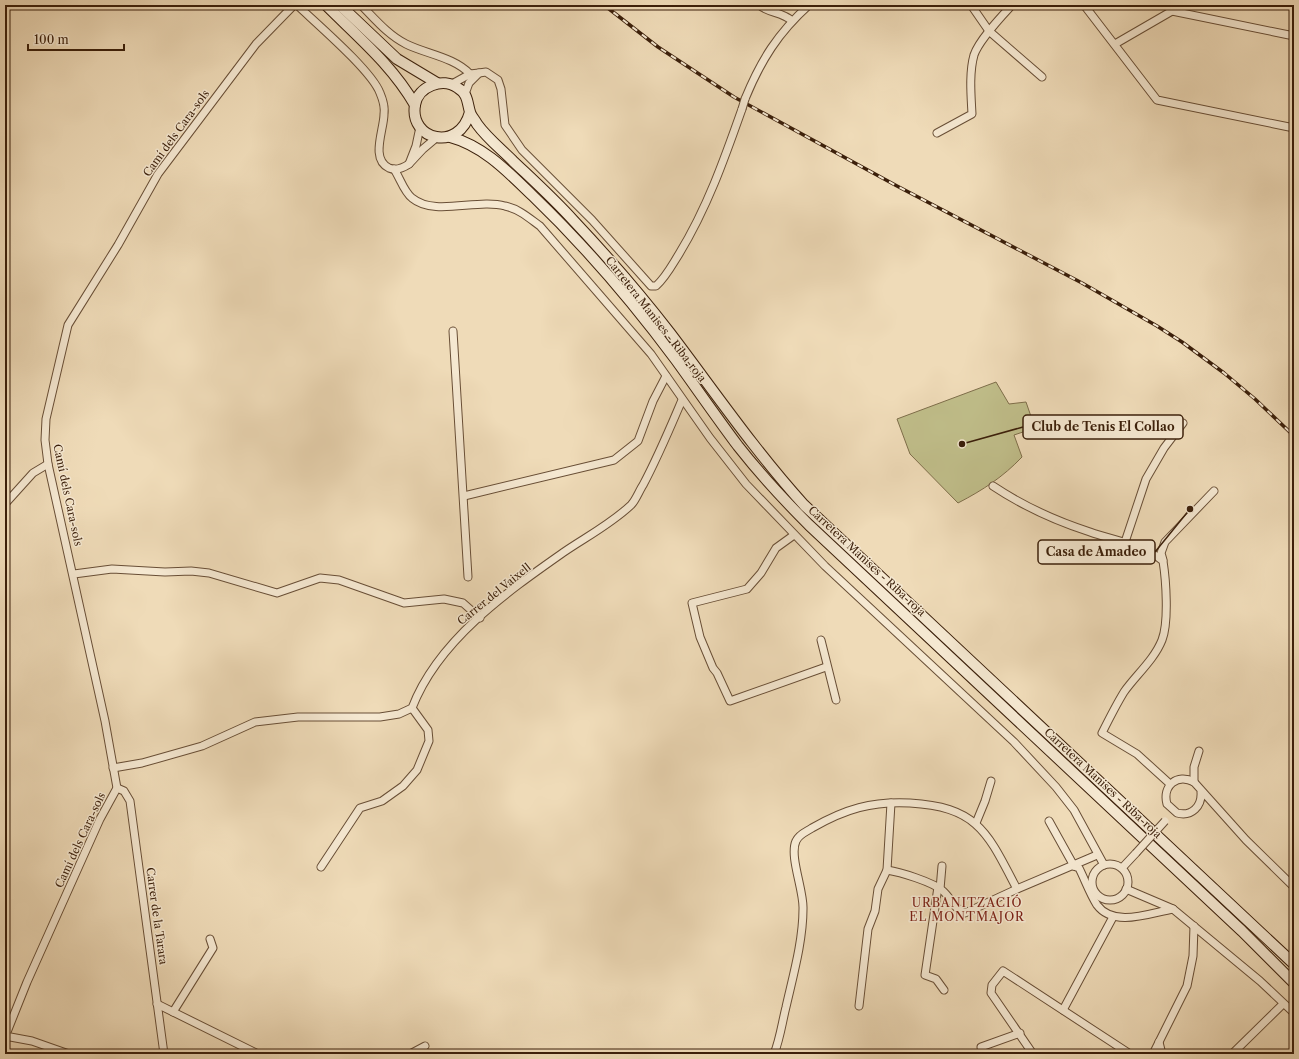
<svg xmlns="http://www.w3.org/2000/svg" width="1299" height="1059" viewBox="0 0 1299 1059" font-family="'Libre Caslon Text',serif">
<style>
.green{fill:#c0be8a;stroke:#7e6e4a}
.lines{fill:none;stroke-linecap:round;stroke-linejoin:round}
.minor-casing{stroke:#684e36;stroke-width:9}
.secondary-casing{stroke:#3b1f0a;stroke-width:12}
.minor{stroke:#f5e8d1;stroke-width:7}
.secondary{stroke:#f5e8d1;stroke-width:10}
.rail-casing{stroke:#3b1f0a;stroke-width:3.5}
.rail{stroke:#f5e8d1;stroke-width:2;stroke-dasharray:6;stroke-linecap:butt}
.minor-bridge-casing{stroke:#684e36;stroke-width:9;stroke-linecap:butt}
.minor-bridge{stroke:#f5e8d1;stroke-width:7}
.labels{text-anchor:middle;stroke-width:3;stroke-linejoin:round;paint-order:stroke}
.street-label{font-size:11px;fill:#3b1f0a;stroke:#f5e8d1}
.neighbourhood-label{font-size:12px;letter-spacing:1px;fill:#7a1f14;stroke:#f5e8d1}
.leader{fill:none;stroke:#3b1f0a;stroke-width:1.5}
.callout-dot{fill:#3b1f0a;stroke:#f5e8d1;stroke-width:1.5}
.callout{fill:#f5e8d1;stroke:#3b1f0a;stroke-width:1.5}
.callout-label{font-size:12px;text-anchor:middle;font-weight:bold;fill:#3b1f0a}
</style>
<rect width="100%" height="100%" fill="#efdbb8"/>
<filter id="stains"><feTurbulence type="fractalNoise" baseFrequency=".005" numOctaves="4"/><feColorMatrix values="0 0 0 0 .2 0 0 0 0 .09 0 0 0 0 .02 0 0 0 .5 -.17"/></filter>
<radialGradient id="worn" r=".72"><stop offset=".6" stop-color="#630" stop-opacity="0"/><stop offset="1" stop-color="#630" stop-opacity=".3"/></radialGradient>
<path class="green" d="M996,382L1009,404L1026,402L1035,428L1014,435L1022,457C1003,477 983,490 958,503L910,454L897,419Z"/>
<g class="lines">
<g class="minor-casing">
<g id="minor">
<path d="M297,5C317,24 372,71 380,93C383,100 385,107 384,114C384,130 370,159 389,168C396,171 403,168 409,164"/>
<path d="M361,5C375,19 388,35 406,44C426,54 454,57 470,74"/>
<path d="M759,5C768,13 783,12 792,21"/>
<polyline points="971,5 989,31 1042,77"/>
<polyline points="1084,5 1157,100 1294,128"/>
<polyline points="1167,5 1172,11 1294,36"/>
<polyline points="1115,44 1172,11 1176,5"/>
<path d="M479,73L486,72L498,80L501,89L505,125L522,150L592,220L651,286H656C666,277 672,265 679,254C707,208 724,160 742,109"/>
<polyline points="452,84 470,74 479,73 469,83 465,94"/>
<path d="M745,99C761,60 778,33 809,5"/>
<polyline points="420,127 416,146 409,164 423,149 436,138"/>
<path d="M937,133L972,114C971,95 969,73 974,55C979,40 1001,17 1012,5"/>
<path d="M394,169C400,178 404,192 412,198C435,217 477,198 505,206C519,209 529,218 540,226L651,354L710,438L746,484L825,566L1014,742L1056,787L1074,810L1104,865"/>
<polyline points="453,331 468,577"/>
<path d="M993,486C1023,506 1056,521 1090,532C1115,541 1142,544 1163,561C1166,580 1169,622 1162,640C1154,660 1136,675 1124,692C1116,705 1109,719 1102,733L1137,754L1170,784"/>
<polyline points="464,496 614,460 638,441 653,401 666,376"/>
<polyline points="5,504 33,473 48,464"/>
<polyline points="794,535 776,548 761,573 747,589 692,603 700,637 713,668 717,673 730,701 826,667"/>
<polyline points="1125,542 1146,479 1164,448 1183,423"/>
<polyline points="1163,560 1161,553 1165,542 1214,491"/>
<polyline points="74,574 112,569 165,572 191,571 209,573 277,593 320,578 339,580 404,603 444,599 463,603 480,618"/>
<polyline points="821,640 836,700"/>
<path d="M113,768L142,763L202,746L255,722L298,717H380L399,714L412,708C438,640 507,592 564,552C586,537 611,524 631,505C636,500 639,491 643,485C658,457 670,428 682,400"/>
<polyline points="1194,782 1194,767 1199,751"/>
<polyline points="117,788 124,791 130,801 164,1054"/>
<path d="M1201,792C1202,806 1192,817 1177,813L1167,804C1162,786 1177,773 1194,782L1246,840L1294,887"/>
<polyline points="1049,821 1074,866"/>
<polyline points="976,823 985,801 991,781"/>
<circle cx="1110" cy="882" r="18"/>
<path d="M1074,866L1079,868C1085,880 1090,894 1097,905C1114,928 1150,913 1173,909"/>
<polyline points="321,867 360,808 382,801 403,786 417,770 429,741 428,730 412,708"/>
<polyline points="1122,868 1136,853"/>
<path d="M887,870C900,872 933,882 943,891C951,898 955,910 965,913L1017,889"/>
<polyline points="938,887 925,975 936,979 944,990"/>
<polyline points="940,889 942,866"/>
<polyline points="1126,889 1173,909 1260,981 1294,1013"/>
<polyline points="157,1004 258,1054"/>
<polyline points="859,1006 868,929 875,911 878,889 887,870 891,803"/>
<polyline points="1063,1010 1113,917"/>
<polyline points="173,1012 213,948 210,939"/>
<polyline points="5,1036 32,1041 69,1054"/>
<polyline points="5,1037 27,982 100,819 117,788 105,721 48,464 45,440 46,419 68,325 118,245 158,174 256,44 294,5"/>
<polyline points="1159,1042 1162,1054"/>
<polyline points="410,1054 425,1046"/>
<path d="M774,1054C780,1039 782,1023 786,1007C793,976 803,941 803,909C804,891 789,856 796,841C799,834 806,832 812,828C845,809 872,801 910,803C979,807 988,834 1017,889L1097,855"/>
<polyline points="982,1054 981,1047 1020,1033"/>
<polyline points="1033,1054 991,993 992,985 1003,971 1130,1054"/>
<polyline points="1153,1054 1187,986 1193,956 1194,926"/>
<polyline points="1232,1054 1283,1004"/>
</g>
</g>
<g class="secondary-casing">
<g id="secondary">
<path d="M326,5C358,37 392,65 415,105"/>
<polyline points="340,5 397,59 437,83"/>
<path d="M470,112C459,153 409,140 415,105C418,86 443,77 458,88C468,94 467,102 470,112C471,116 475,120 477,124C487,138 501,149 513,161C533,180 554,199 573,220C607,256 639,293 670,333C714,391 755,451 804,505L1294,964"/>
<path d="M450,137C484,146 509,173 533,196C585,246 633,302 676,360C697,389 717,418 738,446C760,474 784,500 809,525L1242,931L1294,983"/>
</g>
</g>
<use href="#minor" class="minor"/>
<use href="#secondary" class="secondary"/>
<g class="rail-casing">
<polyline id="rail" points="604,5 658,47 734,97 897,186 1082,283 1157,326 1182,342 1224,373 1255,399 1294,436"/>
</g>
<use href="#rail" class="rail"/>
<g class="minor-bridge-casing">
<g id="minor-bridge">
<polyline points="742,109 745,99"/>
<polyline points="1136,853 1165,821"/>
</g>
</g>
<use href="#minor-bridge" class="minor-bridge"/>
</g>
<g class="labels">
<g class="street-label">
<text transform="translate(176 133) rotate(-54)" y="4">Camí dels Cara-sols</text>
<text transform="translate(656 319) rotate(52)" y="4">Carretera Manises - Riba-roja</text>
<text transform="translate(68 495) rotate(78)" y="4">Camí dels Cara-sols</text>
<text transform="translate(867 561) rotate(43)" y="4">Carretera Manises - Riba-roja</text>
<text transform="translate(494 594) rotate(-39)" y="4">Carrer del Vaixell</text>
<text transform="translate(1103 783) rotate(43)" y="4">Carretera Manises - Riba-roja</text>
<text transform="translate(80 840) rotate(-65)" y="4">Camí dels Cara-sols</text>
<text transform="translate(157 916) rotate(82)" y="4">Carrer de la Tarara</text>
</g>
<g class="neighbourhood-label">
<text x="967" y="907">URBANITZACIÓ<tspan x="967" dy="14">EL MONTMAJOR</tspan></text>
</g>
</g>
<path class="leader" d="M962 444L1023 427M1190 509L1155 552"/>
<g class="callout-dot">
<circle cx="962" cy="444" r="4"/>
<circle cx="1190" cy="509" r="4"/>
</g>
<g class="callout">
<rect x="1023" y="415" width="160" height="24" rx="4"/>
<rect x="1038" y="540" width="117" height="24" rx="4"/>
</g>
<g class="callout-label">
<text x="1103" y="431">Club de Tenis El Collao</text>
<text x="1096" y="556">Casa de Amadeo</text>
</g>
<rect width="1299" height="1059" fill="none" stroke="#efdbb8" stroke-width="20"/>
<rect x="6" y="6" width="1287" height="1047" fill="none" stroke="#3b1f0a" stroke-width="2"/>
<rect x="10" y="10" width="1279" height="1039" fill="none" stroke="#3b1f0a"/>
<path d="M28 44v6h96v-6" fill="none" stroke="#3b1f0a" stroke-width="2"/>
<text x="34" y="44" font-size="12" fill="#3b1f0a" stroke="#f5e8d1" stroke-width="3" paint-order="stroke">100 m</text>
<rect width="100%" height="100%" filter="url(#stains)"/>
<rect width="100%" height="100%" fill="url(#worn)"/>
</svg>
